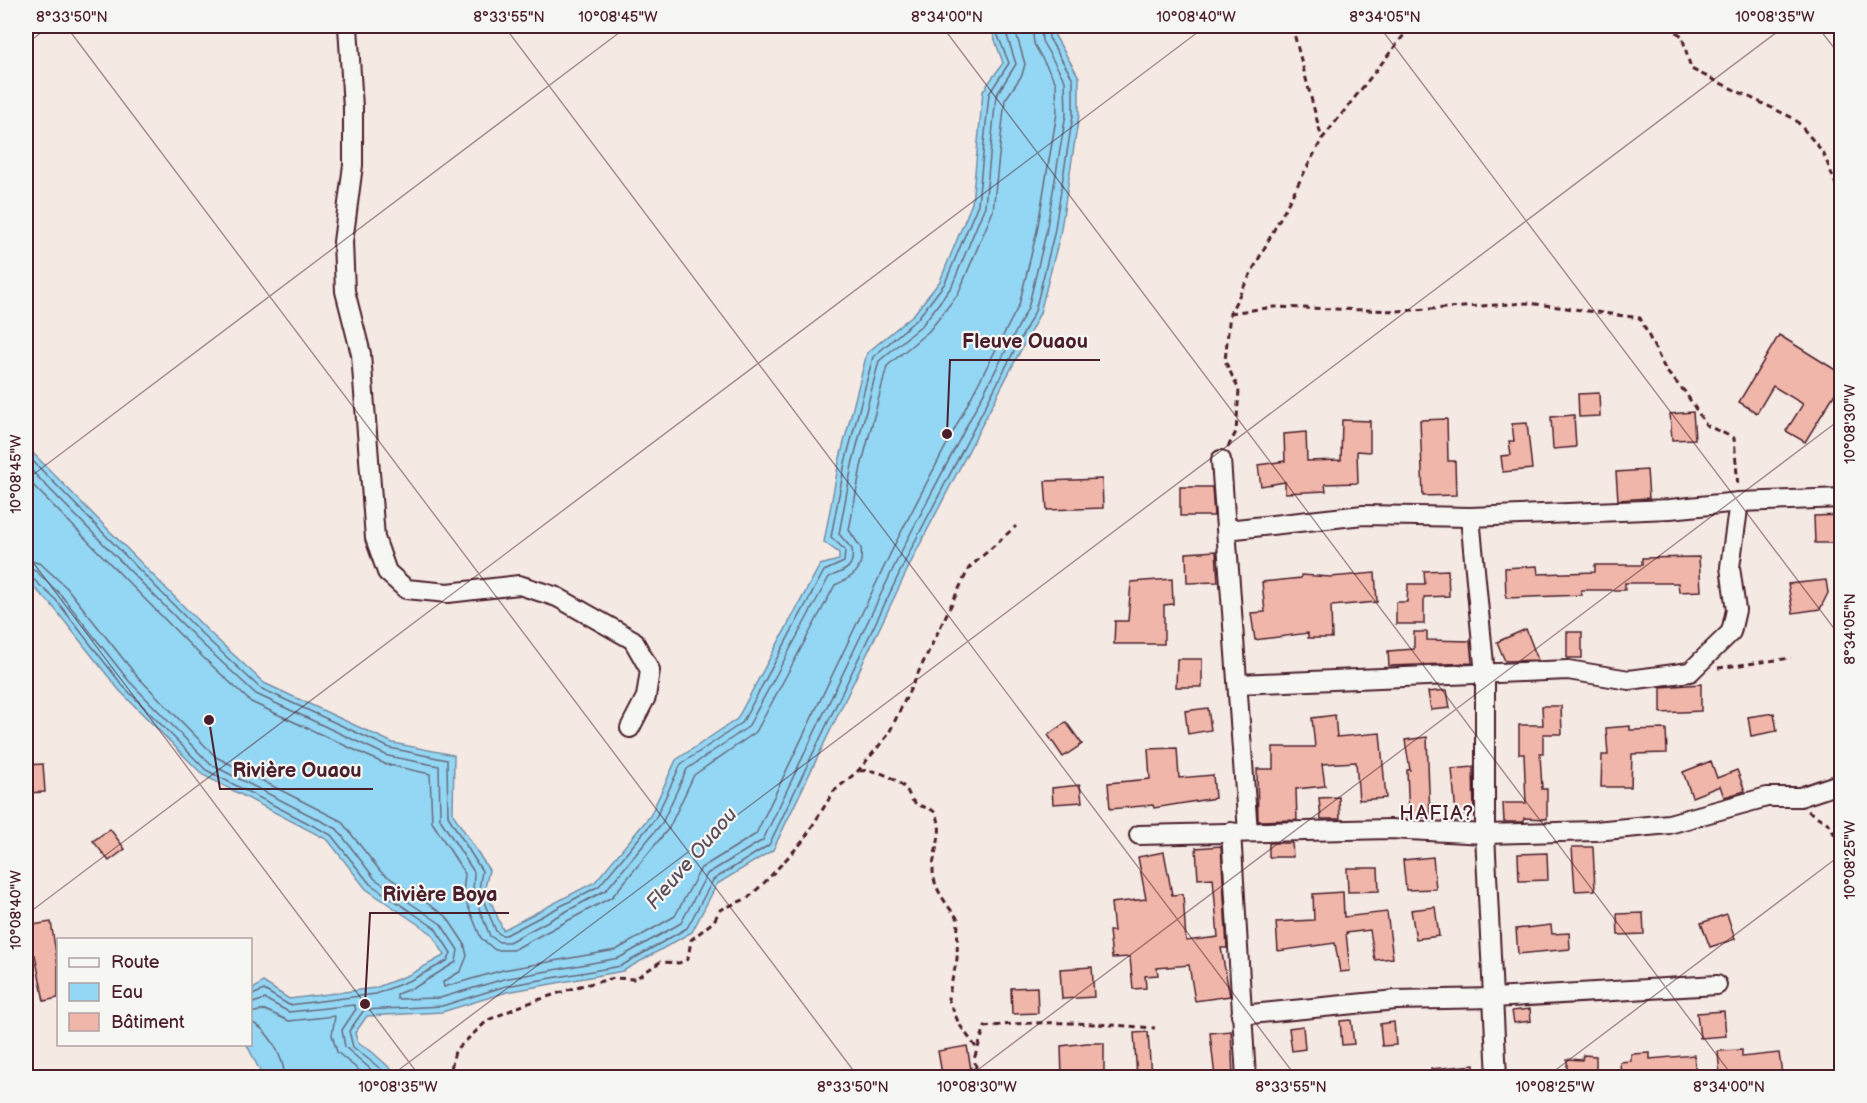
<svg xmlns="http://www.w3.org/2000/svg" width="1867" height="1103" viewBox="0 0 1867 1103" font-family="'Balsamiq Sans',sans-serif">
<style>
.water{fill:#93d7f4;stroke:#768da4;stroke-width:1.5}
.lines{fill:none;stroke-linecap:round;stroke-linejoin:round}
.shore{stroke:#67697b;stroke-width:1.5}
.building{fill:#f0b6a9;stroke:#4a1f2b;stroke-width:1.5}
.street-casing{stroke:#4a1f2b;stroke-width:22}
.path{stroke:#4a1f2b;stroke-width:3;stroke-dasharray:6 4.5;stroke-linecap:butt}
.street{stroke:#f6f6f2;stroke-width:18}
.ticks{fill:none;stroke:#4a1f2b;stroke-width:1.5;stroke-opacity:0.45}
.labels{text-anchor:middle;stroke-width:4.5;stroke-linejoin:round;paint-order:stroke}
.neighbourhood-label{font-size:20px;letter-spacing:1.5px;fill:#4a1f2b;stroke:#f6f6f2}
.water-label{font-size:20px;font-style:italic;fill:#5c4d5d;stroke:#f6f6f2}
.leader{fill:none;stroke:#4a1f2b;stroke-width:2}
.callout-dot{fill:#4a1f2b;stroke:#f6f6f2;stroke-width:2}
.callout-label{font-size:20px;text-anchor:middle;font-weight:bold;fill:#4a1f2b;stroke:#f6f6f2;stroke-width:4.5;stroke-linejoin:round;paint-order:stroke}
.neatline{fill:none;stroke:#4a1f2b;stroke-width:2}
.ticks-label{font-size:15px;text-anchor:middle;fill:#4a1f2b}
</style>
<rect width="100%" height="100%" fill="#f5e9e3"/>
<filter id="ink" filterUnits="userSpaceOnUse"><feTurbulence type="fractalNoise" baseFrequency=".0167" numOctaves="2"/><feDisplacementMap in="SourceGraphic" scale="12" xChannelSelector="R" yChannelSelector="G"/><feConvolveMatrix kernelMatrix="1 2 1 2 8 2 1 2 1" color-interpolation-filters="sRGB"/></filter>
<g filter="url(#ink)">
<polygon class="water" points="981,26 1054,26 1055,36 1079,77 1079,115 1060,235 1040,313 916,552 773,850 717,884 692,932 623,971 507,992 442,1012 367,1016 355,1033 358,1043 371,1051 400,1077 263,1077 247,1045 250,1044 251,991 263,982 289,999 375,988 411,974 445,955 431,933 366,889 328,840 203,775 119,690 51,604 26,580 26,446 208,631 264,683 393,743 454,755 453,814 489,870 485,888 503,930 595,882 650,816 676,760 737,719 820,565 839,560 839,553 824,542 839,462 867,353 914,314 940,281 972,203 983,91 1003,63 992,31"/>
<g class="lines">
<g class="shore">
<polyline points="26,454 203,635 260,688 390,748 447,760 448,816 482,871 479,890 496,931 501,935 506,935 599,886 655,819 681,764 742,723 824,571 844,562 845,550 831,537 845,463 873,357 918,318 945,283 978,204 989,94 1009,63 994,26"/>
<path d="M26,465L198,640L256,694L388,756L439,766L440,819L474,872L473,893L490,936L499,942H509L606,890L662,823L687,769L748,727L829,577C844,571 855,569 852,549L839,534L852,465L879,361L923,324L952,286L985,206L996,96L1016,64L1004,26"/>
<path d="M26,478L192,647L251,702L385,764L430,774L432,822L465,874L463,894L481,938L495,950H513L612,897L669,828L694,775L756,732L835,585C853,577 864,571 861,548L849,530L861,467L887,366L929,331L958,294L993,211L1005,100L1022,75L1025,64L1014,26"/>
<polyline points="26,559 41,564 67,588 136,675 216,757 341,821 381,872 446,916 464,943 467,956 461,971 443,982 444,987 503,970 616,950 675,916 701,868 756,834 896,542 1019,305 1037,231 1057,113 1056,83 1034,44 1032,26"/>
<polyline points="26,568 36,571 61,595 129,681 210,764 337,829 375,879 441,924 458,950 456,962 417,986 397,994 397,999 440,998 504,979 619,958 681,923 707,874 763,840 904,546 1028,308 1046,233 1066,114 1065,81 1042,41 1041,26"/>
<polyline points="26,576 32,578 56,600 123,686 206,770 331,835 370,884 435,928 451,953 447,961 413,979 376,994 289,1005 264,990 250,996"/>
<polyline points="250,1004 265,999 289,1012 354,1005 356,1009 342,1030 345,1047 381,1078"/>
<polyline points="250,1013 265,1010 289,1021 335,1016 332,1035 337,1052 368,1078"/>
<path d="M250,1022C269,1028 284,1059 285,1078"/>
<polyline points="392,1078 353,1047 349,1031 364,1010 442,1006 506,986 621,966 687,928 713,880 769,845 911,549 1035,311 1054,234 1073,115 1073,79 1049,38 1048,26"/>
</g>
</g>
<g class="building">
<polygon points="1779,335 1842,374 1842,382 1805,442 1786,431 1803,404 1773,386 1757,413 1739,402"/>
<polygon points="1599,393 1600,416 1579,417 1578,394"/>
<polygon points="1693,412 1695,439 1672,440 1670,414"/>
<polygon points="1574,415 1576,447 1553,449 1551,417"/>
<polygon points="1447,419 1448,461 1455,461 1456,495 1423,496 1420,420"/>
<polygon points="1342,420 1370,421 1370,452 1357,451 1358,483 1325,484 1326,491 1285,493 1285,482 1261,486 1258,465 1285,461 1284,434 1306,432 1307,461 1341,460"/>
<polygon points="1527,423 1532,469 1503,472 1501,456 1511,455 1509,441 1514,441 1512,424"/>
<polygon points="1647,470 1649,498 1618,500 1616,472"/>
<polygon points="1102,479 1103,508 1047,510 1045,481"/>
<polygon points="1180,487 1212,487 1214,516 1180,516"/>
<polygon points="1842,515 1842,543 1815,543 1814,516"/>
<polygon points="1216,551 1218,582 1187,583 1186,553"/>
<polygon points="1699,557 1701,591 1679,592 1678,583 1625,583 1625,590 1581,590 1582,595 1506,598 1505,568 1537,566 1538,574 1595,572 1595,565 1642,565 1642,558"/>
<polygon points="1448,570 1449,596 1424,597 1424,624 1396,624 1396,602 1407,602 1408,584 1425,584 1424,571"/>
<polygon points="1375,573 1377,602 1331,606 1332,638 1308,638 1308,633 1255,640 1251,613 1265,612 1262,582 1301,578 1301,575 1331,577"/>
<polygon points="1172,579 1173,604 1164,605 1164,644 1114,644 1115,621 1128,621 1131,582"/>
<polygon points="1826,580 1828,593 1820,609 1793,613 1788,584"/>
<polygon points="1526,629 1538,660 1505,661 1497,642"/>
<polygon points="1414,632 1427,632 1427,640 1470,641 1472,663 1389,666 1388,651 1414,649"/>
<rect x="1567" y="632" width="15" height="26"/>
<polygon points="1177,659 1202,659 1202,687 1176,687"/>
<polygon points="1701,684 1701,711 1661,713 1661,687"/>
<polygon points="1447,690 1450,708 1431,710 1428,692"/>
<polygon points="1542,706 1561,706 1562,734 1543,734 1543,754 1540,754 1542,789 1547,789 1547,819 1524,818 1524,822 1504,822 1503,803 1526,803 1524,754 1519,754 1519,725 1543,725"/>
<polygon points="1208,708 1211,730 1188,734 1185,711"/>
<polygon points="1774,713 1777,731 1751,736 1748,717"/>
<polygon points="1335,715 1337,737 1380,733 1386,798 1359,800 1356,762 1322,764 1325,786 1296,789 1297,820 1258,821 1257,769 1273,769 1273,747 1315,747 1312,718"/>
<polygon points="1066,722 1082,744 1063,757 1048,735"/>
<polygon points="1630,726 1630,730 1666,729 1667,753 1632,754 1631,787 1601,787 1602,755 1608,755 1606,728"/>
<polygon points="1427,737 1430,817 1409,818 1407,770 1410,770 1405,740"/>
<polygon points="1177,748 1179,778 1213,775 1215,798 1154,808 1153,805 1110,809 1108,783 1150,779 1148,749"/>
<polygon points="1711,761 1717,778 1737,770 1745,791 1724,797 1720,786 1692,797 1683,772"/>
<polygon points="43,764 45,792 26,793 26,765"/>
<polygon points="1473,767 1474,814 1456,815 1452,769"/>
<polygon points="1080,785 1082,802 1053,804 1052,788"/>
<polygon points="1339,797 1340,819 1321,819 1319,798"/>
<polygon points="110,829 125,849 109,861 93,841"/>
<polygon points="1269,843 1292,843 1293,857 1269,857"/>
<polygon points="1221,846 1227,948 1221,948 1230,996 1195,1001 1189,965 1157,968 1158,975 1145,976 1146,988 1133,989 1130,957 1112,958 1109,931 1114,931 1111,903 1146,899 1138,857 1164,852 1172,895 1183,894 1186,941 1218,937 1213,878 1198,879 1196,848"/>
<polygon points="1572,847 1593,847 1595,890 1575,891"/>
<polygon points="1547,853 1548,880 1519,881 1518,854"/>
<polygon points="1433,857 1436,889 1406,890 1403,860"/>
<polygon points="1347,868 1378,868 1379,891 1348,892"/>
<polygon points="1343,892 1344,917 1387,912 1393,958 1375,960 1370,930 1346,933 1350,971 1340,972 1335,943 1278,951 1276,922 1314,920 1313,894"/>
<polygon points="1435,907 1439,936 1416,939 1411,910"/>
<polygon points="1643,913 1644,934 1618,935 1617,914"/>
<polygon points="1727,914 1735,939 1710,947 1701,923"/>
<polygon points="51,922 58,966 58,998 44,1001 35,955 26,957 26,926"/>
<polygon points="1551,925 1552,934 1569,933 1570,949 1518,954 1516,929"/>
<polygon points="1092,967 1094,997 1062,999 1060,969"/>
<polygon points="1037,987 1038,1013 1012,1014 1011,988"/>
<polygon points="1530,1009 1531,1021 1514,1023 1512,1011"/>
<polygon points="1724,1011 1726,1036 1700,1038 1697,1013"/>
<polygon points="1351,1020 1354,1044 1342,1045 1340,1021"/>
<polygon points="1394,1022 1396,1045 1382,1046 1380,1024"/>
<polygon points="1303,1026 1305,1049 1292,1051 1289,1028"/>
<polygon points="1231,1031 1233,1077 1215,1077 1210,1033"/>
<polygon points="1148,1032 1151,1077 1137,1077 1134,1033"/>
<polygon points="1087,1043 1104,1043 1104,1075 1062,1077 1061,1046"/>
<polygon points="967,1046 971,1069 942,1074 938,1051"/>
<polygon points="1742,1050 1742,1057 1779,1053 1782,1074 1720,1077 1718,1051"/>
<polygon points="1650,1053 1650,1059 1694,1055 1696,1077 1621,1077 1620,1062 1631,1061 1631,1054"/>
<polygon points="1583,1055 1596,1056 1596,1077 1567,1077 1567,1059 1582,1060"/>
<polygon points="1474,1065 1475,1077 1432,1077 1431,1069"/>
</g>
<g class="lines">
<g class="street-casing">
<g id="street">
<polyline points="348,26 353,108 353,165 343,242 345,291 361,354 375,538 387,572 406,589 448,593 519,585 557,597 633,640 650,670 646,697 630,728"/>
<polyline points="1221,460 1248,832"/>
<polyline points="1470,517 1485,675 1485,834 1497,1078"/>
<polyline points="1227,530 1363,515 1470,517 1670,509 1739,502 1842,498"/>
<polyline points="1238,684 1568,670 1629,680 1690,672 1731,632 1736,610 1730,567 1739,502"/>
<polyline points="1231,832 1246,1078"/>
<polyline points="1139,835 1390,829 1485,834 1595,831 1669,824 1767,797 1800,797 1842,783"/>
<polyline points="1241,1015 1396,1000 1493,998 1717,985"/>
</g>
</g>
<g class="path">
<polyline points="1292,26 1322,139"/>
<polyline points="1668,26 1682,36 1691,69 1795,119 1823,152 1842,200"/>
<polyline points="1230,313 1274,307 1397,311 1529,303 1640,318 1666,371 1685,392 1706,425 1734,438 1738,487"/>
<polyline points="1228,447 1236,432 1239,390 1225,361 1230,313 1322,139 1411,26"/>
<polyline points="1718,668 1791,658"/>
<path d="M860,771C875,768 896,778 906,789C909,793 910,798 913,801C921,810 934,804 938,819C943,836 933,852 933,870C933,888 947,905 958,919L957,959L948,998L959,1024L978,1050"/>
<polyline points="1808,811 1829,824 1842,849"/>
<polyline points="449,1078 455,1051 488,1020 523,1005 580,986 615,978 635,979 660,962 679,963 688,959 691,940 714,921 720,910 748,898 765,882 803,841 834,791 858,771 888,735 969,568 1016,526"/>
<polyline points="951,1078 977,1068"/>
<path d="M979,1078L974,1059L985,1027C1042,1019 1098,1024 1155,1028"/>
</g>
<use href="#street" class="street"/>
</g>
</g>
<path class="ticks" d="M66,26L859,1078M504,26L1297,1078M942,26L1734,1078M1379,26L1842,639M1817,26L1842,58M26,44L50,26M26,480L628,26M26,553L421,1078M26,915L1206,26M388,1078L1785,26M967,1078L1842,418M1545,1078L1842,854"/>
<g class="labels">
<g class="neighbourhood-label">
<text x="1437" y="820">HAFIA?</text>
</g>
<g class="water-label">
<text transform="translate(691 858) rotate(-49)" y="7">Fleuve Ouaou</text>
</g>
</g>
<path class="leader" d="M947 434L950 360H1100M209 720L220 789H373M365 1004L370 913H509"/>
<g class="callout-dot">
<circle cx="947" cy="434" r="6"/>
<circle cx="209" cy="720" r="6"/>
<circle cx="365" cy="1004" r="6"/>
</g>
<g class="callout-label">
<text x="1025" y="348">Fleuve Ouaou</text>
<text x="297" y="777">Rivière Ouaou</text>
<text x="440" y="901">Rivière Boya</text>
</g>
<rect width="1867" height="1103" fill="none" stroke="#f6f6f2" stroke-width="66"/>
<rect x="57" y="938" width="195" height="108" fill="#f6f6f2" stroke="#b1a0a2" stroke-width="1.5"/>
<rect x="69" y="958" width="30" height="9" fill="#f6f6f2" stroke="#b1a0a2" stroke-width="1.5"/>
<text x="111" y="968" font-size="18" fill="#4a1f2b">Route</text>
<rect x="69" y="983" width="30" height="18" fill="#93d7f4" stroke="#b1a0a2" stroke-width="1.5"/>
<text x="111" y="998" font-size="18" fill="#4a1f2b">Eau</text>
<rect x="69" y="1013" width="30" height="18" fill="#f0b6a9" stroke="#b1a0a2" stroke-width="1.5"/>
<text x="111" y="1028" font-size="18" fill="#4a1f2b">Bâtiment</text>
<rect x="33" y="33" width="1801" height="1037" class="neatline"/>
<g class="ticks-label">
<text x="72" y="22">8°33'50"N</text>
<text x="509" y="22">8°33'55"N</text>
<text x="618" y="22">10°08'45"W</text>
<text x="947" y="22">8°34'00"N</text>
<text x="1196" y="22">10°08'40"W</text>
<text x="1385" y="22">8°34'05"N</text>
<text x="1775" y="22">10°08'35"W</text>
<text transform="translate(1850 424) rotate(-90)" y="5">10°08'30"W</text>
<text transform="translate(16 474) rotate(-90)" y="5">10°08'45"W</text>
<text transform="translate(1850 629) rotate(-90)" y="5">8°34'05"N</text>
<text transform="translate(1850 860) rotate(-90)" y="5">10°08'25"W</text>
<text transform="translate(16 910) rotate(-90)" y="5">10°08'40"W</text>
<text x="398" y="1092">10°08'35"W</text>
<text x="853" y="1092">8°33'50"N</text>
<text x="977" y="1092">10°08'30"W</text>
<text x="1291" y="1092">8°33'55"N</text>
<text x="1555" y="1092">10°08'25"W</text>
<text x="1729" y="1092">8°34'00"N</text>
</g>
</svg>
